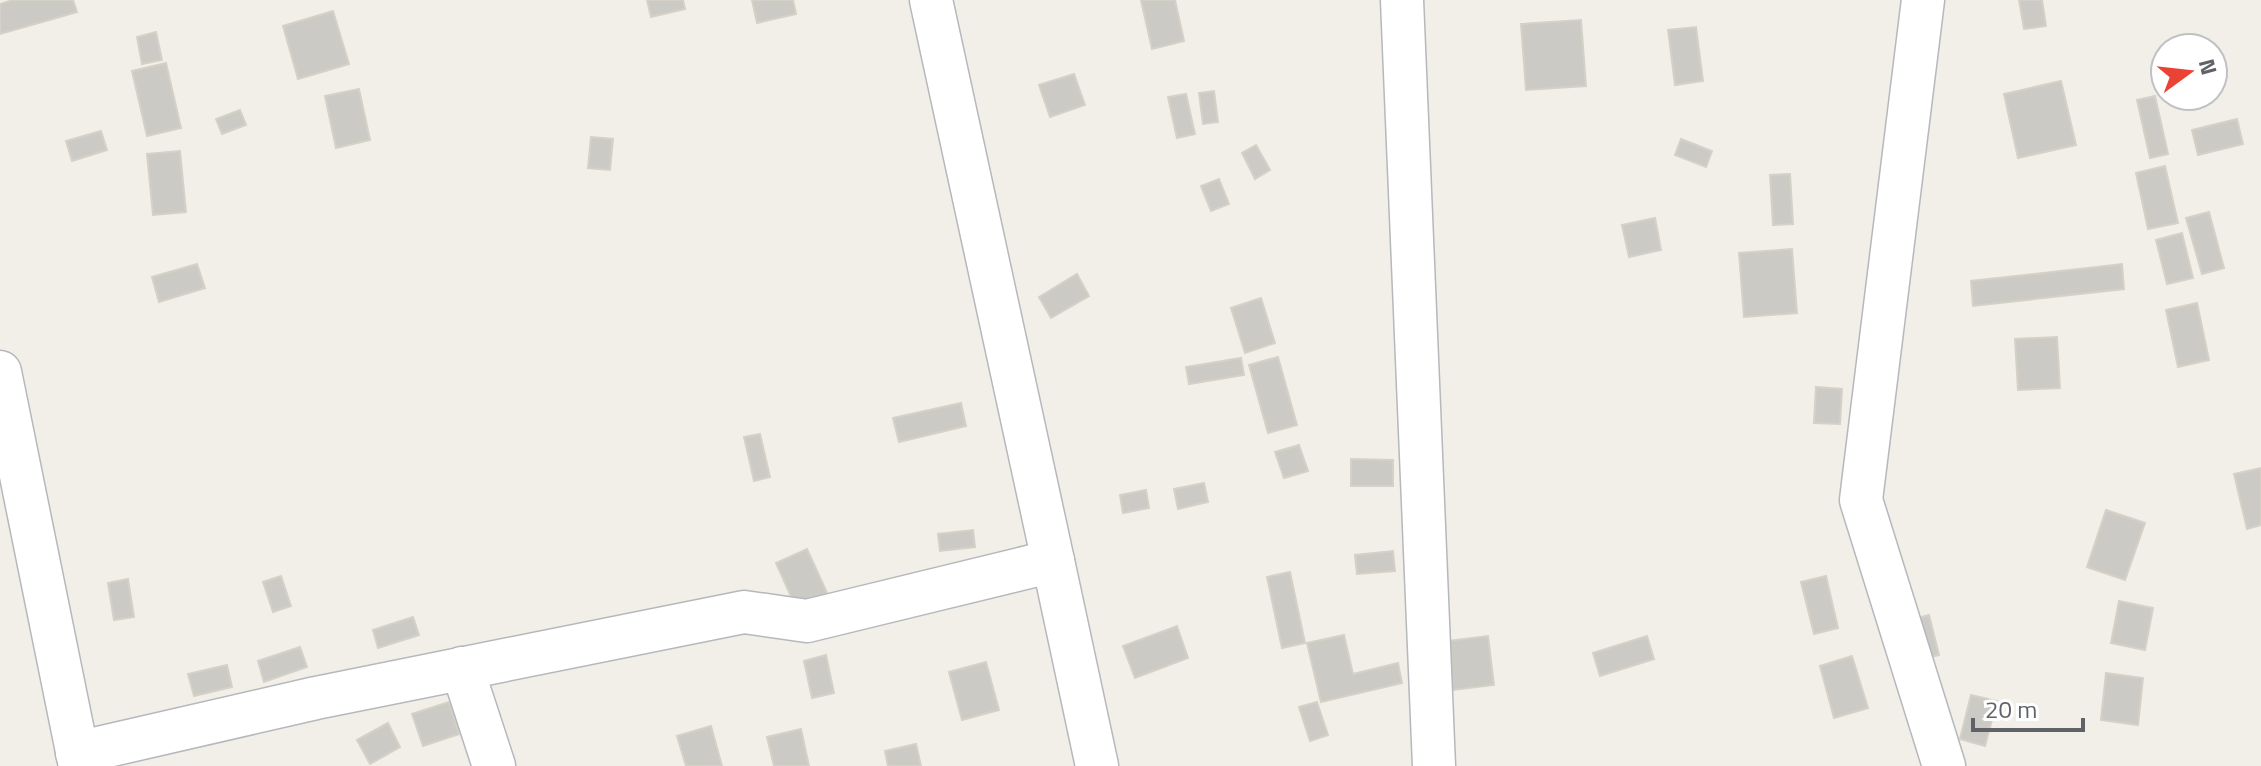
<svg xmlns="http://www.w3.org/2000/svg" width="2261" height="766" viewBox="0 0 2261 766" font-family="'Titillium Web',sans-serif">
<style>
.building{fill:#cccac5;stroke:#d6d1c6;stroke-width:2}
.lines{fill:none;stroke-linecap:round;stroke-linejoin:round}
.minor-casing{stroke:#b5b8bc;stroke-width:45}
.minor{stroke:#fff;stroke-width:42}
</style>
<rect width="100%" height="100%" fill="#f1efe8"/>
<g class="building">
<polygon points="13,0 73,0 77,12 0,34 0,4"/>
<polygon points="647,0 683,0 685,9 651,17"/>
<polygon points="752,0 793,0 796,14 757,23"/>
<polygon points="1141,0 1175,0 1184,41 1152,49"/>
<polygon points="2019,0 2042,0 2046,26 2024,29"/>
<polygon points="333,11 349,64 298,79 283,26"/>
<polygon points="1581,20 1586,86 1526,90 1521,24"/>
<polygon points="1696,27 1703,81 1675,85 1668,30"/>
<polygon points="156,32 162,60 142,64 137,37"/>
<polygon points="166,63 181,128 147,136 132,71"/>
<polygon points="1074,74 1085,105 1050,117 1039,85"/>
<polygon points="2061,81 2076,145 2018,158 2004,94"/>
<polygon points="359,89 370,140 336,148 325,96"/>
<polygon points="1214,91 1218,122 1203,124 1199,93"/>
<polygon points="1186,94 1195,134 1177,138 1168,97"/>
<polygon points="2155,96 2168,154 2150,158 2137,100"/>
<polygon points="240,110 246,125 222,134 216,119"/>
<polygon points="2237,119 2243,144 2198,155 2192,130"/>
<polygon points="101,131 107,150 72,161 66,141"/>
<polygon points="591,137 613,139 610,170 588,168"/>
<polygon points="1681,139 1712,151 1706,167 1675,155"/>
<polygon points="1256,145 1270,170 1255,179 1242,153"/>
<polygon points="180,151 186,212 153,215 147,154"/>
<polygon points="2165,166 2178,223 2148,229 2136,173"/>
<polygon points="1790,174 1793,224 1773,225 1770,175"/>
<polygon points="1219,179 1229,204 1211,211 1201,186"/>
<polygon points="2209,212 2224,268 2202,274 2186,218"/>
<polygon points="1655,218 1661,250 1629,257 1622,225"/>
<polygon points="2182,233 2193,278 2167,284 2156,240"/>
<polygon points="1792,249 1797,313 1744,317 1739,253"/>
<polygon points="197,264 205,288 159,302 152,277"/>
<polygon points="2122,264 2124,289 1973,306 1971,281"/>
<polygon points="1077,274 1089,296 1051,318 1039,297"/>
<polygon points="1261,298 1275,343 1245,353 1231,308"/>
<polygon points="2197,303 2209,360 2178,367 2166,310"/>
<polygon points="2057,337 2060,388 2018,390 2015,339"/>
<polygon points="1278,357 1297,425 1268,433 1249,365"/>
<polygon points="1241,358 1244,375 1189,384 1186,367"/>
<polygon points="1816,387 1842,389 1840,424 1814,423"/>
<polygon points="961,403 966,426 899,442 893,418"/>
<polygon points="760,434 770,477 754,481 744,437"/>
<polygon points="1299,445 1308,471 1284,478 1275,452"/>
<polygon points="1351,459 1393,460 1393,486 1351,486"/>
<polygon points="2261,468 2261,525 2247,529 2234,474"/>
<polygon points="1204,483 1208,502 1178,509 1174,489"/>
<polygon points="1146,490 1149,508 1123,513 1120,495"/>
<polygon points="2106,510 2145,523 2125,580 2087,567"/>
<polygon points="973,530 975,547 940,551 938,534"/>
<polygon points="807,549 828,595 797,610 776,563"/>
<polygon points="1393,551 1395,571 1357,574 1355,555"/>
<polygon points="1290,572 1305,643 1282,648 1267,577"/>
<polygon points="281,576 291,606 273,612 263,582"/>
<polygon points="1826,576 1838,628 1814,634 1801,582"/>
<polygon points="128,579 134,617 114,620 108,583"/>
<polygon points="2119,601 2153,608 2145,650 2111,643"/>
<polygon points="1929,615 1939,655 1918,660 1907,621"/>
<polygon points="413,617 419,635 378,648 373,630"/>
<polygon points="1177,626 1188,658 1135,678 1123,646"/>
<polygon points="1344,635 1353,674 1398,663 1402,683 1321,702 1307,643"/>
<polygon points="1488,636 1494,685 1445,691 1439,642"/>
<polygon points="1647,636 1654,659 1600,676 1593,653"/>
<polygon points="300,647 307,667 264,682 258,661"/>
<polygon points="826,655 834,693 812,698 804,661"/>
<polygon points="1852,656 1868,708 1834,718 1820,666"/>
<polygon points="986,662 999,710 962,720 949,672"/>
<polygon points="227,665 232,687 194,696 188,674"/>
<polygon points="2106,673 2143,678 2138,725 2101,720"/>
<polygon points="1971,695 1997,701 1985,746 1960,739"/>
<polygon points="449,702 459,734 423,746 412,714"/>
<polygon points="1317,702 1328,735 1310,741 1299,707"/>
<polygon points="388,723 400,747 370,764 357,740"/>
<polygon points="711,726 722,766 686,766 677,736"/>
<polygon points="801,729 809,766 774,766 767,737"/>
<polygon points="916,744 921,766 888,766 885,751"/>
</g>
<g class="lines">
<g class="minor-casing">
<g id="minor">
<polyline points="931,0 1053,561"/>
<polyline points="1402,0 1434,766"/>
<polyline points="1923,0 1861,500 1944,766"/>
<polyline points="0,372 80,766"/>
<polyline points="462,668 494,766"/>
<polyline points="77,753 316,698 744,612 807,621 1053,561 1097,766"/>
</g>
</g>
<use href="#minor" class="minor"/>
</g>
<g transform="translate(2189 72) rotate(75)"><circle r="38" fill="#ffffff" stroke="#bfc1c3" stroke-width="2"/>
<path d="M0-6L14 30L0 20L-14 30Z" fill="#ea4335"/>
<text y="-12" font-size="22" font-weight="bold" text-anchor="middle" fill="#5f6368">N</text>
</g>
<path d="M1973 718v12h110v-12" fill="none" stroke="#5f6368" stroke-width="4"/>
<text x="1985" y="718" font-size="24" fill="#5f6368" stroke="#ffffff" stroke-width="6" paint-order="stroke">20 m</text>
</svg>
